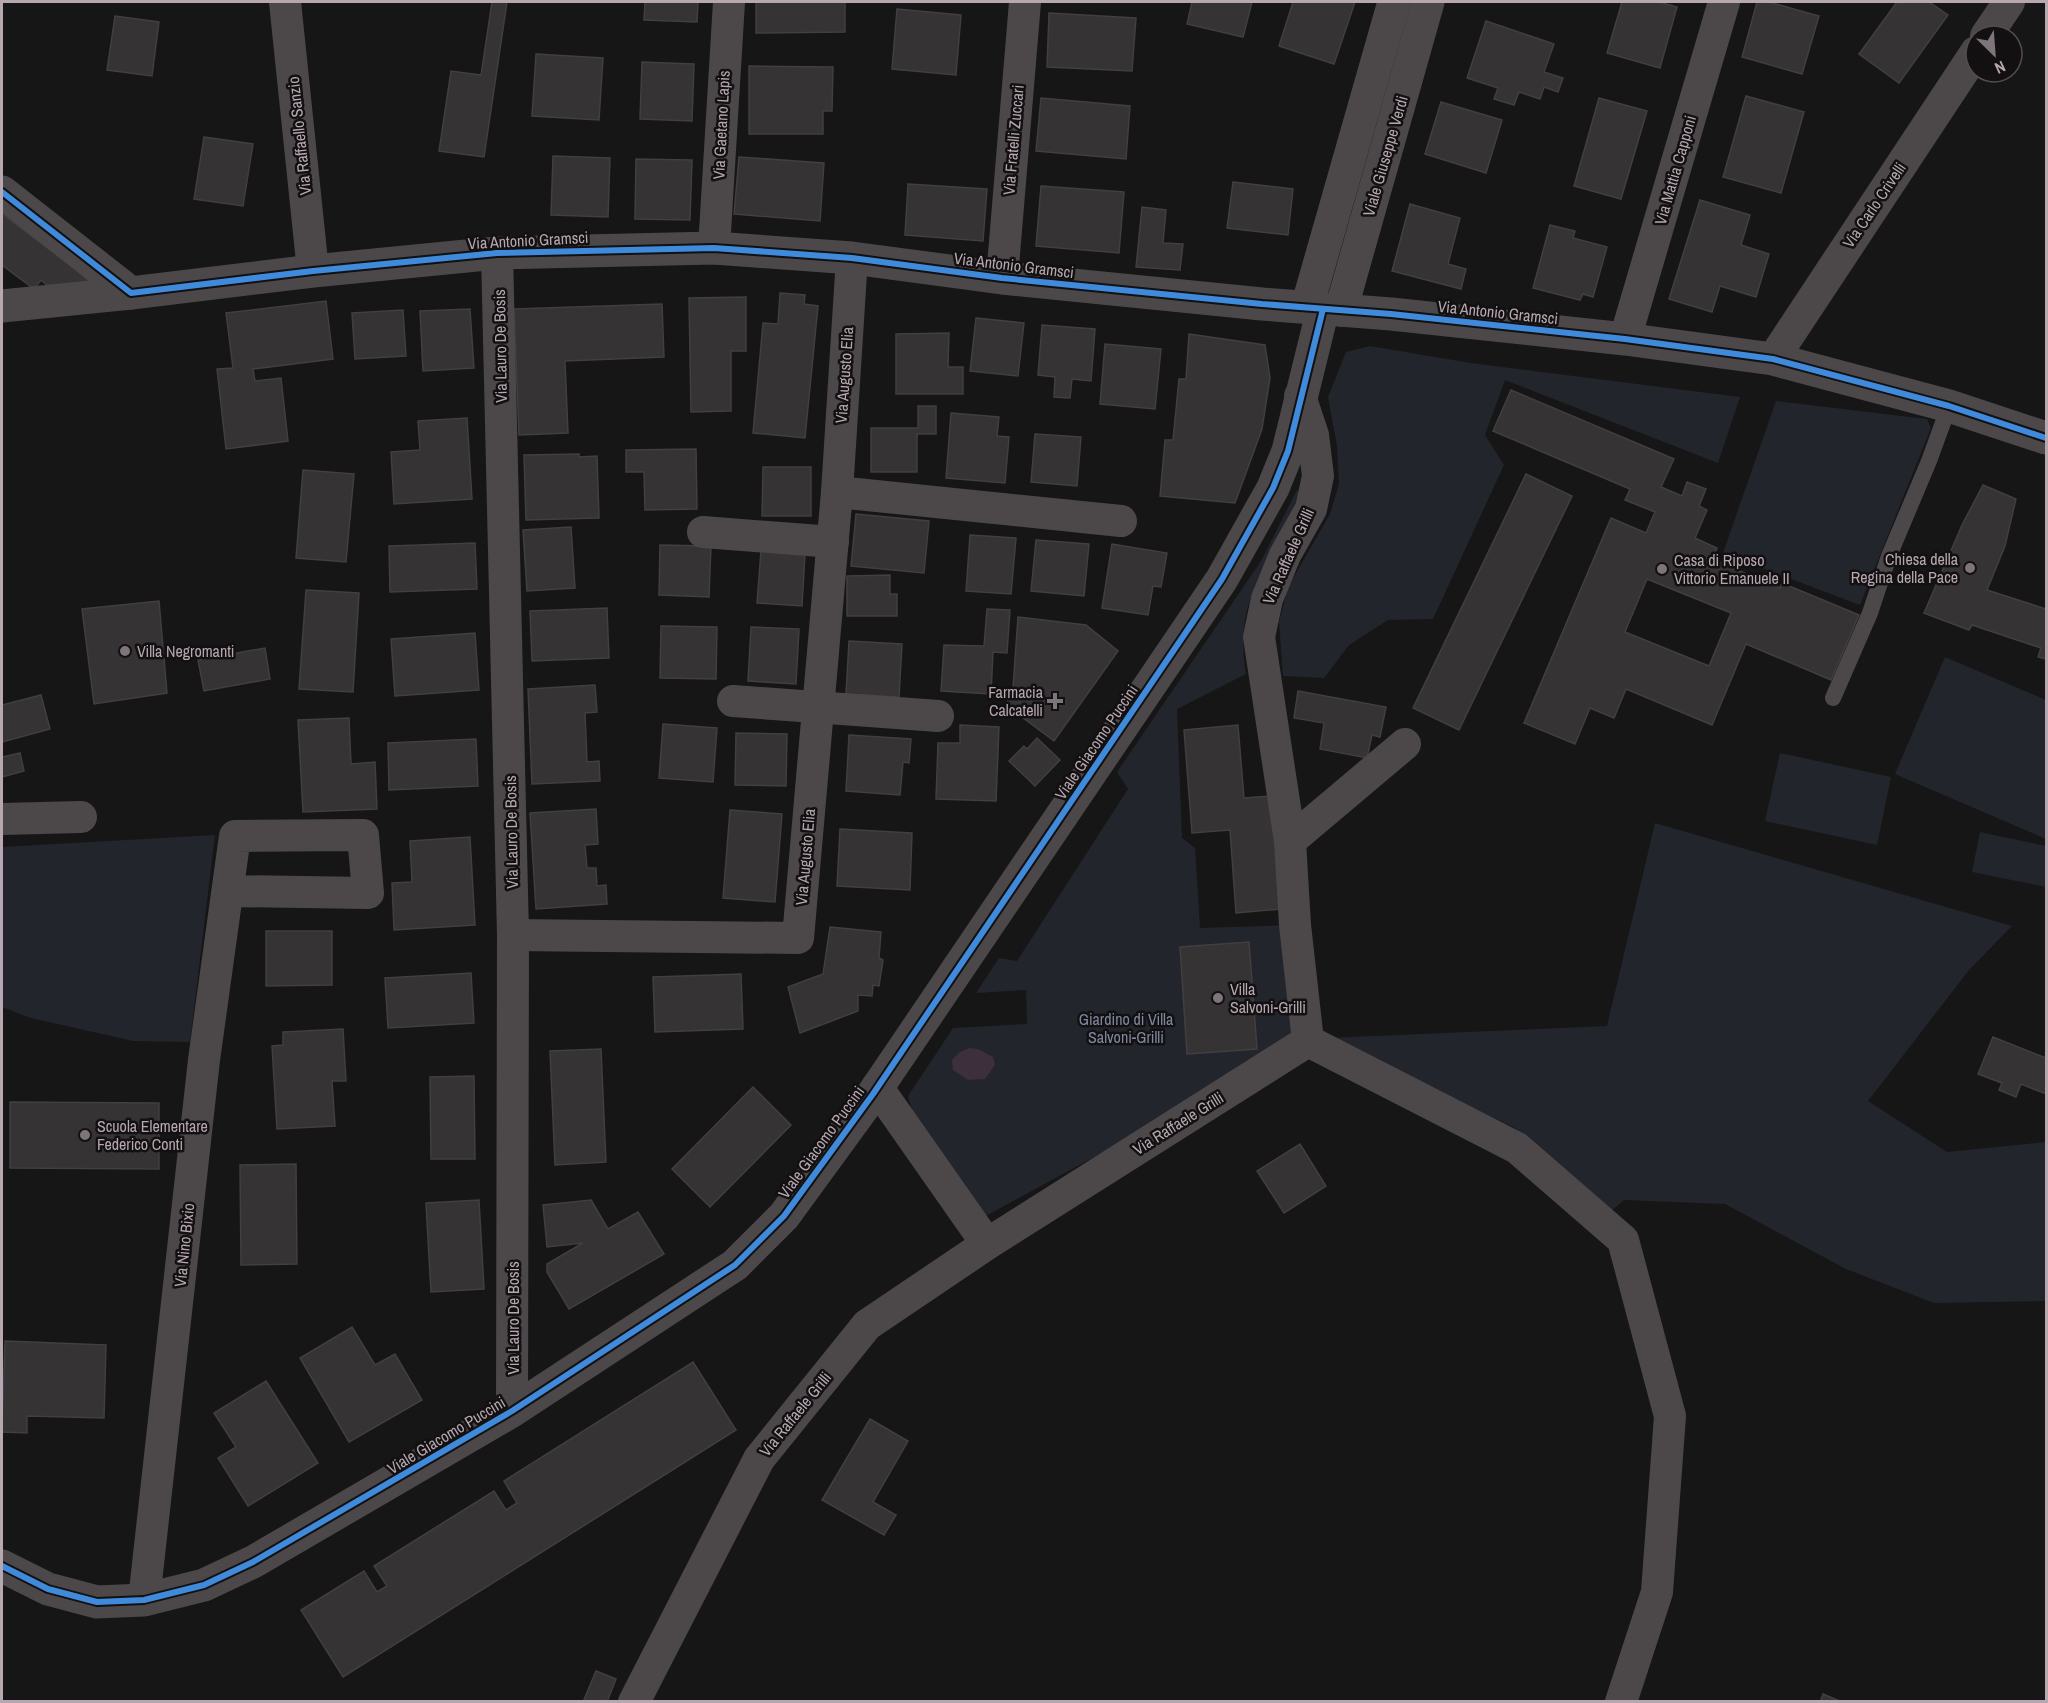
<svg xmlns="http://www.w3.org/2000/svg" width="2048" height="1703" viewBox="0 0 2048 1703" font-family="'Archivo Narrow',sans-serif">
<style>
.green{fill:#23252c}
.water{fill:#3d2f3c}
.building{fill:#353334;stroke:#423e41;stroke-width:1.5;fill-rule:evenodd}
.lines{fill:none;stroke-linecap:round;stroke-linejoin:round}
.service{stroke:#4c484a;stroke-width:16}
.minor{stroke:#4c484a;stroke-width:32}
.tertiary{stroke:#4c484a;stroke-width:33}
.cycleway-casing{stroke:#121011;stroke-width:10}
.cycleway{stroke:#408adc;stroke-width:6}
.poi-dot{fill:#7e747b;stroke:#121011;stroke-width:2}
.labels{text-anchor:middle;stroke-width:5;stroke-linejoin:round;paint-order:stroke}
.street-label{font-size:16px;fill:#b6a7b1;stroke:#121011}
.poi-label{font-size:16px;fill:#b6a7b1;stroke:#121011;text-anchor:start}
.park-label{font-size:16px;fill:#7f88a1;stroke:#121011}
</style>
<rect width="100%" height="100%" fill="#161616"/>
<g class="green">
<polygon points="1370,346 1471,363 1740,397 1718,463 1505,380 1485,435 1504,465 1433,619 1388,620 1349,645 1324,678 1283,676 1279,622 1288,587 1330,514 1339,484 1337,446 1328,397 1346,352"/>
<polygon points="1776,401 1927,419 1931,428 1860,605 1723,553"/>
<path d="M1297,490L1303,496C1284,532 1253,579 1245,619C1242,638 1243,656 1246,674L1177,709L1182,838L1195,848L1200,928L1295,925L1308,1041L982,1218L914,1118L908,1096L953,1028L1027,1024L1026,990L976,993L999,958L1017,961L1128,789L1117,772L1261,561Z"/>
<polygon points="1945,657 2046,700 2046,839 1895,774"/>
<polygon points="1780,753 1891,777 1877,845 1765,821"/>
<polygon points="1655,823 2012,926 1969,970 1868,1101 1947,1152 2046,1142 2046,1301 1934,1303 1846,1269 1725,1204 1624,1200 1610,1212 1515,1128 1328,1038 1607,1026"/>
<polygon points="1980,832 2046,846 2046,887 1972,872"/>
<polygon points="215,835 190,1042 133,1041 31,1018 2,1007 2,847"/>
</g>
<polygon class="water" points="969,1048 978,1049 993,1057 995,1065 985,1079 968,1080 953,1070 952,1060 960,1052"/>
<g class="building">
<polygon points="492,2 507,2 484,157 439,151 451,71 481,75"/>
<polygon points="645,2 698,2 697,22 644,20"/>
<polygon points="756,2 845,2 845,32 756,33"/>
<polygon points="1192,2 1252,2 1243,37 1187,24"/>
<polygon points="1293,2 1355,2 1334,64 1279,46"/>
<polygon points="1622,2 1659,2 1677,7 1660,68 1607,53"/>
<polygon points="1757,2 1769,2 1819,16 1802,74 1742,57"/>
<polygon points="1897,2 1929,2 1948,15 1899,83 1859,54"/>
<polygon points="897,9 961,15 956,75 892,69"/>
<polygon points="1049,13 1136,18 1132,71 1047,67"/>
<polygon points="115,16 159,22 152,76 107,70"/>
<polygon points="1486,21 1554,44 1544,72 1563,78 1558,92 1544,87 1540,99 1519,92 1514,105 1494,99 1498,88 1467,78"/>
<polygon points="536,54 603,58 599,120 532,116"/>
<polygon points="642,62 694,64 692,121 640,119"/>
<polygon points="749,66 833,67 832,111 823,111 823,134 749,134"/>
<polygon points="1746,96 1804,112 1781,193 1723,177"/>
<polygon points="1041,98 1130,106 1126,159 1036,151"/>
<polygon points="1599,98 1647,111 1621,199 1574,186"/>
<polygon points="1441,102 1502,120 1486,173 1425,154"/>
<polygon points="204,137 253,144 243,206 194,199"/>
<polygon points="553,156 610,158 608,217 551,215"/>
<polygon points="739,157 824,163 820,221 734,214"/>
<polygon points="636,159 692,160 690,220 635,219"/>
<polygon points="1233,182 1293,189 1288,235 1227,228"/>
<polygon points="908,184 987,189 983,241 905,235"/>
<polygon points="1041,186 1124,192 1119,253 1036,246"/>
<polygon points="1700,200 1750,215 1741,245 1769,254 1756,297 1720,286 1712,312 1669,299"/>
<polygon points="1410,204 1460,218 1448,264 1466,269 1461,289 1392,271"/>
<polygon points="1142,207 1166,210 1163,243 1183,244 1180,270 1136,267"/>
<polygon points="2,214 88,278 80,290 56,293 41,280 34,289 2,265"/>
<polygon points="1550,225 1575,231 1573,238 1607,247 1593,297 1583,294 1580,300 1533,288"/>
<polygon points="780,293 805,295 804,304 818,306 805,438 753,433 763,323 778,324"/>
<polygon points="746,297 746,351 731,351 731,411 691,412 689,298"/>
<polygon points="326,301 333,359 253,369 255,381 281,378 288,441 226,449 217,369 233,368 226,313"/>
<polygon points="662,304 664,357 565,361 568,433 519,435 514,309"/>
<polygon points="470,309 474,368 423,371 420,311"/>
<polygon points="403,310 406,356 355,359 352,313"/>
<polygon points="976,318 1024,323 1018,376 970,371"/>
<polygon points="1042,325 1095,329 1091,381 1072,379 1070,398 1054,397 1055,377 1038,375"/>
<polygon points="949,333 948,367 963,367 963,394 896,394 896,334"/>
<polygon points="1189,334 1265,345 1270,378 1262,429 1235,503 1160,496 1165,440 1173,440 1179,379 1186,379"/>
<polygon points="1105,344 1161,349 1155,409 1100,404"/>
<path d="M1511,390L1674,459L1661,487L1682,496L1687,482L1706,489L1699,506L1707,510L1695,538L1717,548L1712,559L1780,588L1782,583L1859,615L1831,680L1746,644L1712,725L1626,689L1614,718L1590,708L1575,744L1524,723L1611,518L1646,533L1655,512L1625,500L1630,489L1493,431ZM1647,579L1731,613L1709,666L1625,632Z"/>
<polygon points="918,406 936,406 936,434 917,434 917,472 871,472 871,428 918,428"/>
<polygon points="951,413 999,417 997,436 1009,437 1005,483 946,478"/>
<polygon points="467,418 472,499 394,504 391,452 420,450 418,421"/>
<polygon points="1035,434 1081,437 1077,486 1031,482"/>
<polygon points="696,449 697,509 645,510 644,472 626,472 626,450"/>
<polygon points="579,454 579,457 597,456 599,518 526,520 524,455"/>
<polygon points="763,467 811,467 811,516 762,516"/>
<polygon points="303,470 354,474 346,562 296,558"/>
<polygon points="1526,474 1572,496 1459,730 1413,708"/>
<polygon points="1983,485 2016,499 2005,546 1987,590 2046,609 2046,659 2038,657 2041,648 1972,625 1969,630 1924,613 1962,525"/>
<polygon points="856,514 929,521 924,573 851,566"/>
<polygon points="571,527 575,588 527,591 523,530"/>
<polygon points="970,535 1016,538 1011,594 966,591"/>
<polygon points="1036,540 1089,544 1084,596 1031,591"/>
<polygon points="475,543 477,589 390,592 389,546"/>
<polygon points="1112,544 1167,553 1161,587 1153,586 1148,615 1102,608"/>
<polygon points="660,545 711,546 709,597 659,595"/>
<polygon points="761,551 805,554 802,606 757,603"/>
<polygon points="890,575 890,594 897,594 897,616 847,616 847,576"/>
<polygon points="306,590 359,593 353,692 299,689"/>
<polygon points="159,601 167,693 94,704 82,609"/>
<polygon points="607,608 609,658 532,661 530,611"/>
<polygon points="987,609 1010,610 1007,653 993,652 991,694 941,691 944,645 984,646"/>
<polygon points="1018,617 1086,625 1118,651 1054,741 1006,705 1013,688"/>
<polygon points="661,626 717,627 716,679 660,678"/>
<polygon points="751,627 799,629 796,684 748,681"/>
<polygon points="475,633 479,690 395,696 391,639"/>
<polygon points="849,641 902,644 899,697 846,694"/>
<polygon points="265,648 270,679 204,691 198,660"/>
<polygon points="595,685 597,712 585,713 587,762 599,761 600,781 532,784 528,689"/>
<polygon points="1298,691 1386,707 1380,737 1372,735 1367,758 1320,749 1324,723 1294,718"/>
<polygon points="41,695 50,729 2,742 2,705"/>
<polygon points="349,718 351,764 375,762 377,809 303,812 298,720"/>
<polygon points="663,724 717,728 713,782 659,778"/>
<polygon points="960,725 999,727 996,801 936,799 938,743 960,743"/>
<polygon points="1238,725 1244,798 1272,796 1281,909 1236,913 1230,830 1192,833 1184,730"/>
<polygon points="736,733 787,734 786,786 735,785"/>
<polygon points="849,735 911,739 909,763 903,762 900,795 846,791"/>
<polygon points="1037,738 1060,760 1035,786 1009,761 1024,746 1027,749"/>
<polygon points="476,739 478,786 389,790 388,743"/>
<polygon points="20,753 24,771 2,777 2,757"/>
<polygon points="596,809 598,844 585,845 587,868 596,868 597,886 606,885 607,904 536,909 530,813"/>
<polygon points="730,810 782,814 775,902 723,898"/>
<polygon points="840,829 912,833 910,890 837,886"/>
<polygon points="470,837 475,925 394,930 392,883 412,882 410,841"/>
<polygon points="830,927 881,932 879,958 883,960 879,986 873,985 872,996 858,995 858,1011 800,1033 788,987 823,974"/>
<polygon points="266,931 332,931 332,985 266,986"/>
<polygon points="1249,942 1257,1049 1187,1054 1180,947"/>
<polygon points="471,973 474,1023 388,1028 385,978"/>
<polygon points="741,974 743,1029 655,1032 653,977"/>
<polygon points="343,1029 346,1081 332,1081 335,1126 277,1129 272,1046 283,1045 283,1032"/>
<polygon points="1993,1037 2046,1058 2046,1094 2021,1084 2016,1097 1999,1090 2002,1083 1978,1074"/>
<polygon points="601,1049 606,1162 555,1165 550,1051"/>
<polygon points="474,1076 475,1159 431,1159 430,1077"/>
<polygon points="753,1087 791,1125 710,1207 672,1169"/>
<polygon points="10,1102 159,1103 159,1169 10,1168"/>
<polygon points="1300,1144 1326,1186 1284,1213 1257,1171"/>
<polygon points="296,1164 297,1264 241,1265 240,1165"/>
<polygon points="479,1200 484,1289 431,1292 426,1203"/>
<polygon points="591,1200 608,1229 638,1212 664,1254 569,1309 547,1272 547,1264 583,1243 547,1247 543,1205"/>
<polygon points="352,1327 375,1365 395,1354 422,1400 349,1442 300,1358"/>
<polygon points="5,1341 106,1345 104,1418 27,1416 27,1433 2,1432"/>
<polygon points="693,1362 736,1430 343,1677 301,1610 364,1571 377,1592 387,1586 374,1566 494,1491 506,1510 517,1503 504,1481"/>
<polygon points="266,1381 318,1463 248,1506 218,1458 236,1447 214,1413"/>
<polygon points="870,1419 908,1441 873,1502 896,1515 884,1535 822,1500"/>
<polygon points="596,1671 616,1679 607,1702 583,1702"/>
<polygon points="1823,1694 1842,1702 1820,1702"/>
</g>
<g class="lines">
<polyline class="service" points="1833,698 1870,613 1889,556 1929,461 1949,406"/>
<g class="minor">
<polyline points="285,2 313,271"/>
<polyline points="1986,36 2009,2"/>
<polyline points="714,248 729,2"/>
<polyline points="497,253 513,935 512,1411"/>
<polyline points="1002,278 1025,2"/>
<polyline points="1625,339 1724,2"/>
<polyline points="1773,359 1976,52"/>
<polyline points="837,492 1121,521"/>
<polyline points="703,532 833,542"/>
<polyline points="733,701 938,716"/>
<polyline points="2,819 81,817"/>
<polyline points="1290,841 1405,744"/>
<polyline points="513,935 798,938 837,492 852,258"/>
<polyline points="1308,1041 1517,1148 1623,1240 1670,1416 1657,1592 1621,1702"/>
<polyline points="877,1087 987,1244"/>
<polyline points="144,1600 204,1060 235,836 363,835 368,893 228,891"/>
<polyline points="634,1702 759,1459 867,1325 987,1244 1308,1041 1295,925 1290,841 1259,637 1267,599 1285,555 1311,509 1318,476 1313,435 1300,396"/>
</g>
<g class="tertiary">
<polyline points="2,192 131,293 313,271 497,253 714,248 852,258 1002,278 1262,304 1391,314 1625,339 1773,359 1949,406 2046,438"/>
<polyline points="2,306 131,293"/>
<polyline points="1307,307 1394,2"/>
<polyline points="1341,310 1428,2"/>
<polyline points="2,1566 48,1589 97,1602 144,1600 204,1585 253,1562 512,1411 735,1265 784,1216 873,1094 1222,579 1273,488 1288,451 1323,309"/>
</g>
<g class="cycleway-casing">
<g id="cycleway">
<polyline points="2,192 131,293 313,271 497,253 714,248 852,258 1002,278 1262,304 1391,314 1625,339 1773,359 1949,406 2046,438"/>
<polyline points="2,1566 48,1589 97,1602 144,1600 204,1585 253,1562 512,1411 735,1265 784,1216 873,1094 1222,579 1273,488 1288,451 1323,309"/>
</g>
</g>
<use href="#cycleway" class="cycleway"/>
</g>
<g class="poi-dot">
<circle cx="1970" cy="568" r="6"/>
<circle cx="1662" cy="569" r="6"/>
<circle cx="125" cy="651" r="6"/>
<path d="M1052 692h6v6h6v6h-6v6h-6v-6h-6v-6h6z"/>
<circle cx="1218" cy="998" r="6"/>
<circle cx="85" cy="1135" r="6"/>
</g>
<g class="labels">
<g class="street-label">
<text transform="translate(721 125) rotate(-87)" y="6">Via Gaetano Lapis</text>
<text transform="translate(299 136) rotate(-96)" y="6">Via Raffaello Sanzio</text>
<text transform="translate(1013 140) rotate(-85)" y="6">Via Fratelli Zuccari</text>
<text transform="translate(1385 156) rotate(-74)" y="6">Viale Giuseppe Verdi</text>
<text transform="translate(1675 170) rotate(-74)" y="6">Via Mattia Capponi</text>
<text transform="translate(1874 205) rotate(-56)" y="6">Via Carlo Crivelli</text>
<text transform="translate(528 240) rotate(-3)" y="6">Via Antonio Gramsci</text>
<text transform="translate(1014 265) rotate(7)" y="6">Via Antonio Gramsci</text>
<text transform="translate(1498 312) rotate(6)" y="6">Via Antonio Gramsci</text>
<text transform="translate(500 346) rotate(-91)" y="6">Via Lauro De Bosis</text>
<text transform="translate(844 375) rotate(-86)" y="6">Via Augusto Elia</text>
<text transform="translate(1288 556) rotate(-66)" y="6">Via Raffaele Grilli</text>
<text transform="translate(1096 742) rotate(-56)" y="6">Viale Giacomo Puccini</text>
<text transform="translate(511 832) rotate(-91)" y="6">Via Lauro De Bosis</text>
<text transform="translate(805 857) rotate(-85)" y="6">Via Augusto Elia</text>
<text transform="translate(1178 1123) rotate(-32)" y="6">Via Raffaele Grilli</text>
<text transform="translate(821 1142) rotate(-54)" y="6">Viale Giacomo Puccini</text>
<text transform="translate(184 1245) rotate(-84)" y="6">Via Nino Bixio</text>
<text transform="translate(513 1318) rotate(-90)" y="6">Via Lauro De Bosis</text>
<text transform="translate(795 1414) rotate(-51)" y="6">Via Raffaele Grilli</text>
<text transform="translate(446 1435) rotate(-31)" y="6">Viale Giacomo Puccini</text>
</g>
<g class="poi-label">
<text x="1958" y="565" text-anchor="end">Chiesa della<tspan x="1958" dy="18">Regina della Pace</tspan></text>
<text x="1674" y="566">Casa di Riposo<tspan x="1674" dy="18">Vittorio Emanuele II</tspan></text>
<text x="137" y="657">Villa Negromanti</text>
<text x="1043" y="698" text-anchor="end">Farmacia<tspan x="1043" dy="18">Calcatelli</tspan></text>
<text x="1230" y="995">Villa<tspan x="1230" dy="18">Salvoni-Grilli</tspan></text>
<text x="97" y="1132">Scuola Elementare<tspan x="97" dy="18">Federico Conti</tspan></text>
</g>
<g class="park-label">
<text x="1126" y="1025">Giardino di Villa<tspan x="1126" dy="18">Salvoni-Grilli</tspan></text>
</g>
</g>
<rect width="2048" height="1703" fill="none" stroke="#b6a7b1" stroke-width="6"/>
<g transform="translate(1994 54) rotate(155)"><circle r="28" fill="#121011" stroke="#544c51" stroke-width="1.5"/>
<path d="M0-4.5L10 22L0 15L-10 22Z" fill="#7e747b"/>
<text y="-9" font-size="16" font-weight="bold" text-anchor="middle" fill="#b6a7b1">N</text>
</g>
</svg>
